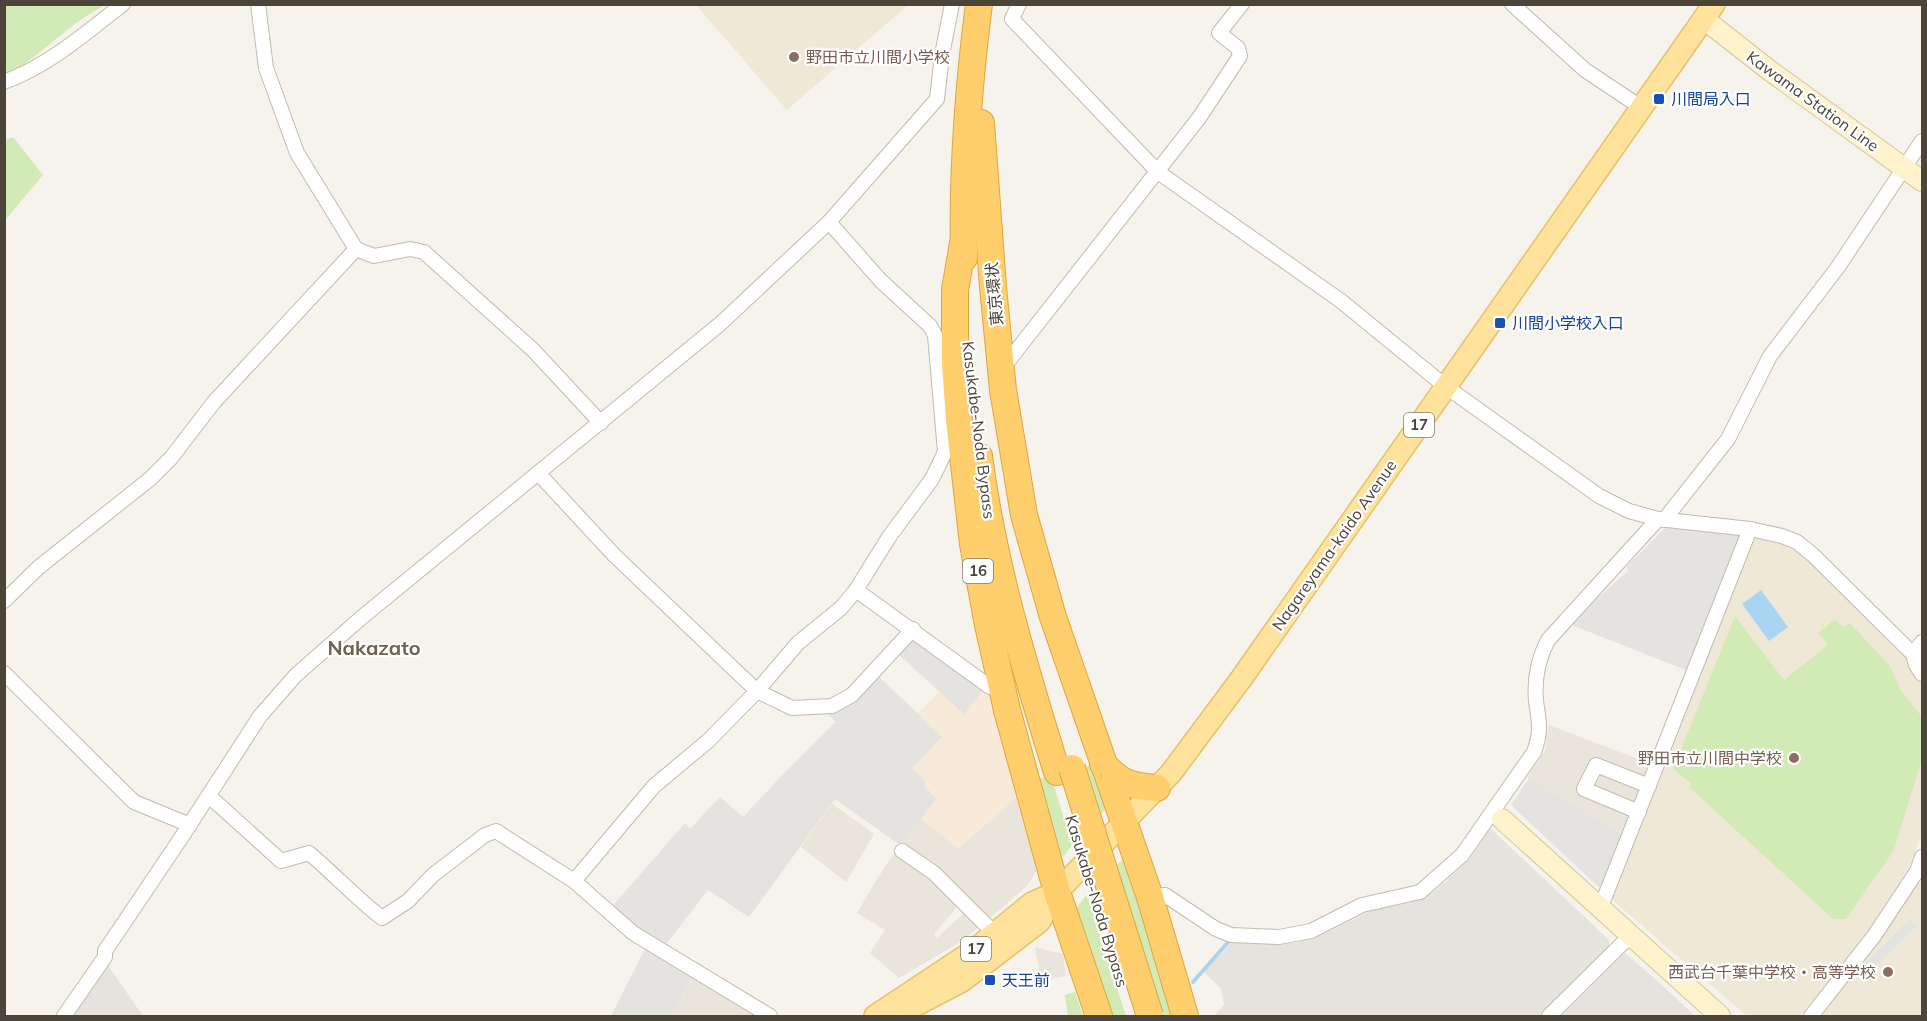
<svg xmlns="http://www.w3.org/2000/svg" width="1927" height="1021" viewBox="0 0 1927 1021" font-family="Mulish,'Noto Sans JP',sans-serif">
<style>
.residential{fill:#eae5da}
.commercial{fill:#f7ead8}
.industrial{fill:#e6e2dd}
.education{fill:#efe8d6}
.green{fill:#d2eab5}
.parking{fill:#e5e3e0}
.water{fill:#a9d4f2}
.lines{fill:none;stroke-linecap:round;stroke-linejoin:round}
.stream{stroke:#a9d4f2;stroke-width:4}
.street-casing{stroke:#c2bbae;stroke-width:16}
.secondary-casing{stroke:#d6c79b;stroke-width:22}
.primary-casing{stroke:#e6c16a;stroke-width:24}
.highway-casing{stroke:#e0a43c;stroke-width:28}
.street{stroke:#fff;stroke-width:14}
.secondary{stroke:#fff3cd;stroke-width:20}
.primary{stroke:#ffe39c;stroke-width:21}
.highway{stroke:#ffcf6e;stroke-width:26}
.highway-bridge-casing{stroke:#e0a43c;stroke-width:28;stroke-linecap:butt}
.highway-bridge{stroke:#ffcf6e;stroke-width:26}
.education-dot{fill:#8d6e63;stroke:#fff;stroke-width:2}
.transit-dot{fill:#1a4fb4;stroke:#fff;stroke-width:2}
.labels{text-anchor:middle;stroke-width:4.5;stroke-linejoin:round;paint-order:stroke}
.shield{fill:#fff;stroke:#817c74;stroke-width:1.5}
.shield-label{font-size:15px;font-weight:bold;fill:#4b4439}
.education-label{font-size:16px;fill:#785e54;stroke:#fff;text-anchor:end}
.transit-label{font-size:16px;fill:#164399;stroke:#fff;text-anchor:start}
.street-label{font-size:16px;fill:#4b4439;stroke:#fff}
.quarter-label{font-size:20px;font-weight:bold;fill:#6e6250;stroke:#fff}
</style>
<rect width="100%" height="100%" fill="#f6f3ec"/>
<g class="residential">
<polygon points="1549,725 1654,765 1644,780 1594,761 1579,790 1630,813 1625,836 1527,777 1545,751"/>
<polygon points="1602,771 1643,791 1633,805 1593,789 1591,783 1597,772"/>
<polygon points="1016,798 1038,869 1027,886 988,920 901,846 921,819 958,848"/>
<polygon points="832,804 874,834 846,882 801,847"/>
<polygon points="896,851 927,873 958,906 934,934 937,938 965,912 982,925 955,945 899,978 870,953 885,930 857,913 877,879"/>
<polygon points="1035,947 1063,954 1066,976 1041,981"/>
<polygon points="695,973 763,1016 673,1016"/>
</g>
<polygon class="commercial" points="914,634 990,694 1016,798 958,848 921,819 901,846 835,799 755,908 736,908 708,890 663,948 685,823 690,829 720,797 743,817 791,766 836,722 875,673 918,713 940,691 896,652"/>
<g class="industrial">
<polygon points="1490,828 1609,940 1609,948 1540,1016 1214,1016 1224,1005 1221,989 1204,972 1231,943 1268,944 1293,943 1322,935 1372,910 1414,902 1425,898 1444,883 1469,860"/>
<polygon points="1625,953 1665,988 1695,1016 1561,1016"/>
<polygon points="107,964 143,1016 68,1016"/>
</g>
<g class="education">
<polygon points="696,5 908,5 787,110"/>
<polygon points="1753,536 1778,542 1800,553 1843,593 1905,657 1922,682 1922,834 1910,865 1869,929 1800,1016 1747,1016 1610,898"/>
<polygon points="1922,878 1922,1016 1818,1016 1889,927"/>
</g>
<g class="green">
<polygon points="5,5 104,5 76,23 5,80"/>
<polygon points="13,137 43,175 6,219 5,140"/>
<polygon points="1735,616 1784,680 1828,645 1818,633 1835,619 1843,627 1850,623 1890,666 1900,689 1922,717 1922,759 1894,850 1846,919 1833,919 1689,787 1691,783 1673,769"/>
<polygon points="1091,765 1106,808 1097,820 1081,770"/>
<polygon points="1035,774 1040,778 1052,779 1072,845 1065,855 1055,857"/>
<polygon points="1128,855 1178,1016 1158,1016 1112,869"/>
<polygon points="1087,894 1126,1016 1105,1016 1072,915"/>
<polygon points="1075,992 1083,1016 1068,1016 1065,995"/>
</g>
<g class="parking">
<polygon points="1666,527 1748,534 1691,672 1569,624 1628,571 1627,566"/>
<polygon points="914,634 982,687 982,692 964,714 896,652"/>
<polygon points="875,673 942,737 912,768 925,781 925,786 936,799 901,846 835,799 749,917 708,890 663,948 610,909 685,823 690,829 720,797 743,817 791,766 836,722 824,711"/>
<polygon points="1529,778 1625,836 1603,891 1511,805"/>
<polygon points="1910,919 1917,926 1865,978 1858,970"/>
<polygon points="645,949 676,964 693,976 673,1016 611,1016"/>
</g>
<polygon class="water" points="1761,590 1788,627 1769,641 1742,604"/>
<g class="lines">
<polyline class="stream" points="1193,982 1230,940 1233,940"/>
<g class="street-casing">
<g id="street">
<polyline points="258,4 266,68 297,153 356,249 374,256 410,249 424,252 533,350 601,423"/>
<polyline points="1019,4 1012,19 1158,172 1341,301 1445,386 1599,496 1629,511 1658,519 1750,529 1782,536 1797,542 1813,555 1913,654 1916,665 1922,674"/>
<polyline points="1512,4 1585,70 1642,108"/>
<path d="M4,82C48,66 86,33 123,4"/>
<polyline points="1002,369 1199,118 1240,56 1238,48 1219,33 1242,4"/>
<polyline points="538,473 614,555 757,691 792,708 832,706 852,695 913,629"/>
<polyline points="1664,520 1728,439 1770,356 1838,267 1922,141"/>
<polyline points="856,590 990,687 1001,684"/>
<polyline points="4,601 39,567 150,479 171,458 214,402 356,249"/>
<polyline points="1913,654 1922,642"/>
<polyline points="4,673 134,802 190,825"/>
<path d="M209,796L281,861L309,853C334,874 356,898 382,918L408,901L433,875L485,835L496,831L574,881L633,933L770,1016"/>
<polyline points="1639,812 1584,789 1596,765 1649,786"/>
<polyline points="902,851 934,873 987,926 997,933"/>
<polyline points="574,881 654,786 708,741 757,691 798,643 841,608 856,590 889,537 932,479 945,452 935,335 930,326 880,280 829,222"/>
<path d="M1150,897L1165,895L1216,929L1231,935L1279,937L1311,931L1362,905L1420,892L1462,855L1534,752C1542,730 1539,723 1536,701C1534,679 1538,659 1548,640L1658,519"/>
<polyline points="1600,909 1750,529"/>
<polyline points="64,1016 105,957 105,951 183,835 260,716 296,675 361,618 720,324 829,222 937,99 942,55 952,4"/>
<polyline points="1549,1016 1630,936"/>
<polyline points="1811,1016 1874,936 1917,871 1922,857"/>
</g>
</g>
<g class="secondary-casing">
<g id="secondary">
<polyline points="1704,19 1769,70 1922,181"/>
<polyline points="1502,819 1720,1016"/>
</g>
</g>
<g class="primary-casing">
<g id="primary">
<polyline points="875,1016 973,951 1032,903 1057,892"/>
<polyline points="895,1016 962,981 1039,922 1057,892 1171,773 1241,679 1714,4"/>
</g>
</g>
<g class="highway-casing">
<g id="highway">
<polyline points="981,123 993,287 1003,390 1024,515 1053,617 1150,897 1185,1016"/>
<polyline points="963,243 955,290 955,363 959,420 973,544 988,625 1007,710 1057,892 1099,1016"/>
<path d="M964,258C962,173 968,89 979,4"/>
<path d="M979,456C993,564 1025,669 1057,772"/>
<path d="M1103,764C1122,784 1130,786 1157,788"/>
</g>
</g>
<use href="#street" class="street"/>
<use href="#secondary" class="secondary"/>
<use href="#primary" class="primary"/>
<use href="#highway" class="highway"/>
<g class="highway-bridge-casing">
<polyline id="highway-bridge" points="1072,768 1150,1016"/>
</g>
<use href="#highway-bridge" class="highway-bridge"/>
</g>
<g class="education-dot">
<circle cx="794" cy="57" r="6"/>
<circle cx="1794" cy="758" r="6"/>
<circle cx="1888" cy="972" r="6"/>
</g>
<g class="transit-dot">
<rect x="1653" y="93" width="12" height="12" rx="3"/>
<rect x="1494" y="317" width="12" height="12" rx="3"/>
<rect x="984" y="974" width="12" height="12" rx="3"/>
</g>
<g class="labels">
<g class="shield">
<rect x="1404" y="413" width="30" height="24" rx="4.5"/>
<rect x="963" y="559" width="30" height="24" rx="4.5"/>
<rect x="961" y="937" width="30" height="24" rx="4.5"/>
</g>
<g class="shield-label">
<text x="1419" y="430">17</text>
<text x="978" y="576">16</text>
<text x="976" y="954">17</text>
</g>
<g class="education-label">
<text x="806" y="63" text-anchor="start">野田市立川間小学校</text>
<text x="1782" y="764">野田市立川間中学校</text>
<text x="1876" y="978">西武台千葉中学校・高等学校</text>
</g>
<g class="transit-label">
<text x="1671" y="105">川間局入口</text>
<text x="1512" y="329">川間小学校入口</text>
<text x="1002" y="986">天王前</text>
</g>
<g class="street-label">
<text transform="translate(1813 101) rotate(36)" y="6">Kawama Station Line</text>
<text transform="translate(994 294) rotate(-95)" y="6">東京環状</text>
<text transform="translate(979 430) rotate(83)" y="6">Kasukabe-Noda Bypass</text>
<text transform="translate(1334 545) rotate(-55)" y="6">Nagareyama-kaido Avenue</text>
<text transform="translate(1097 901) rotate(73)" y="6">Kasukabe-Noda Bypass</text>
</g>
<g class="quarter-label">
<text x="374" y="655">Nakazato</text>
</g>
</g>
<rect width="1927" height="1021" fill="none" stroke="#4b4439" stroke-width="12"/>
</svg>
